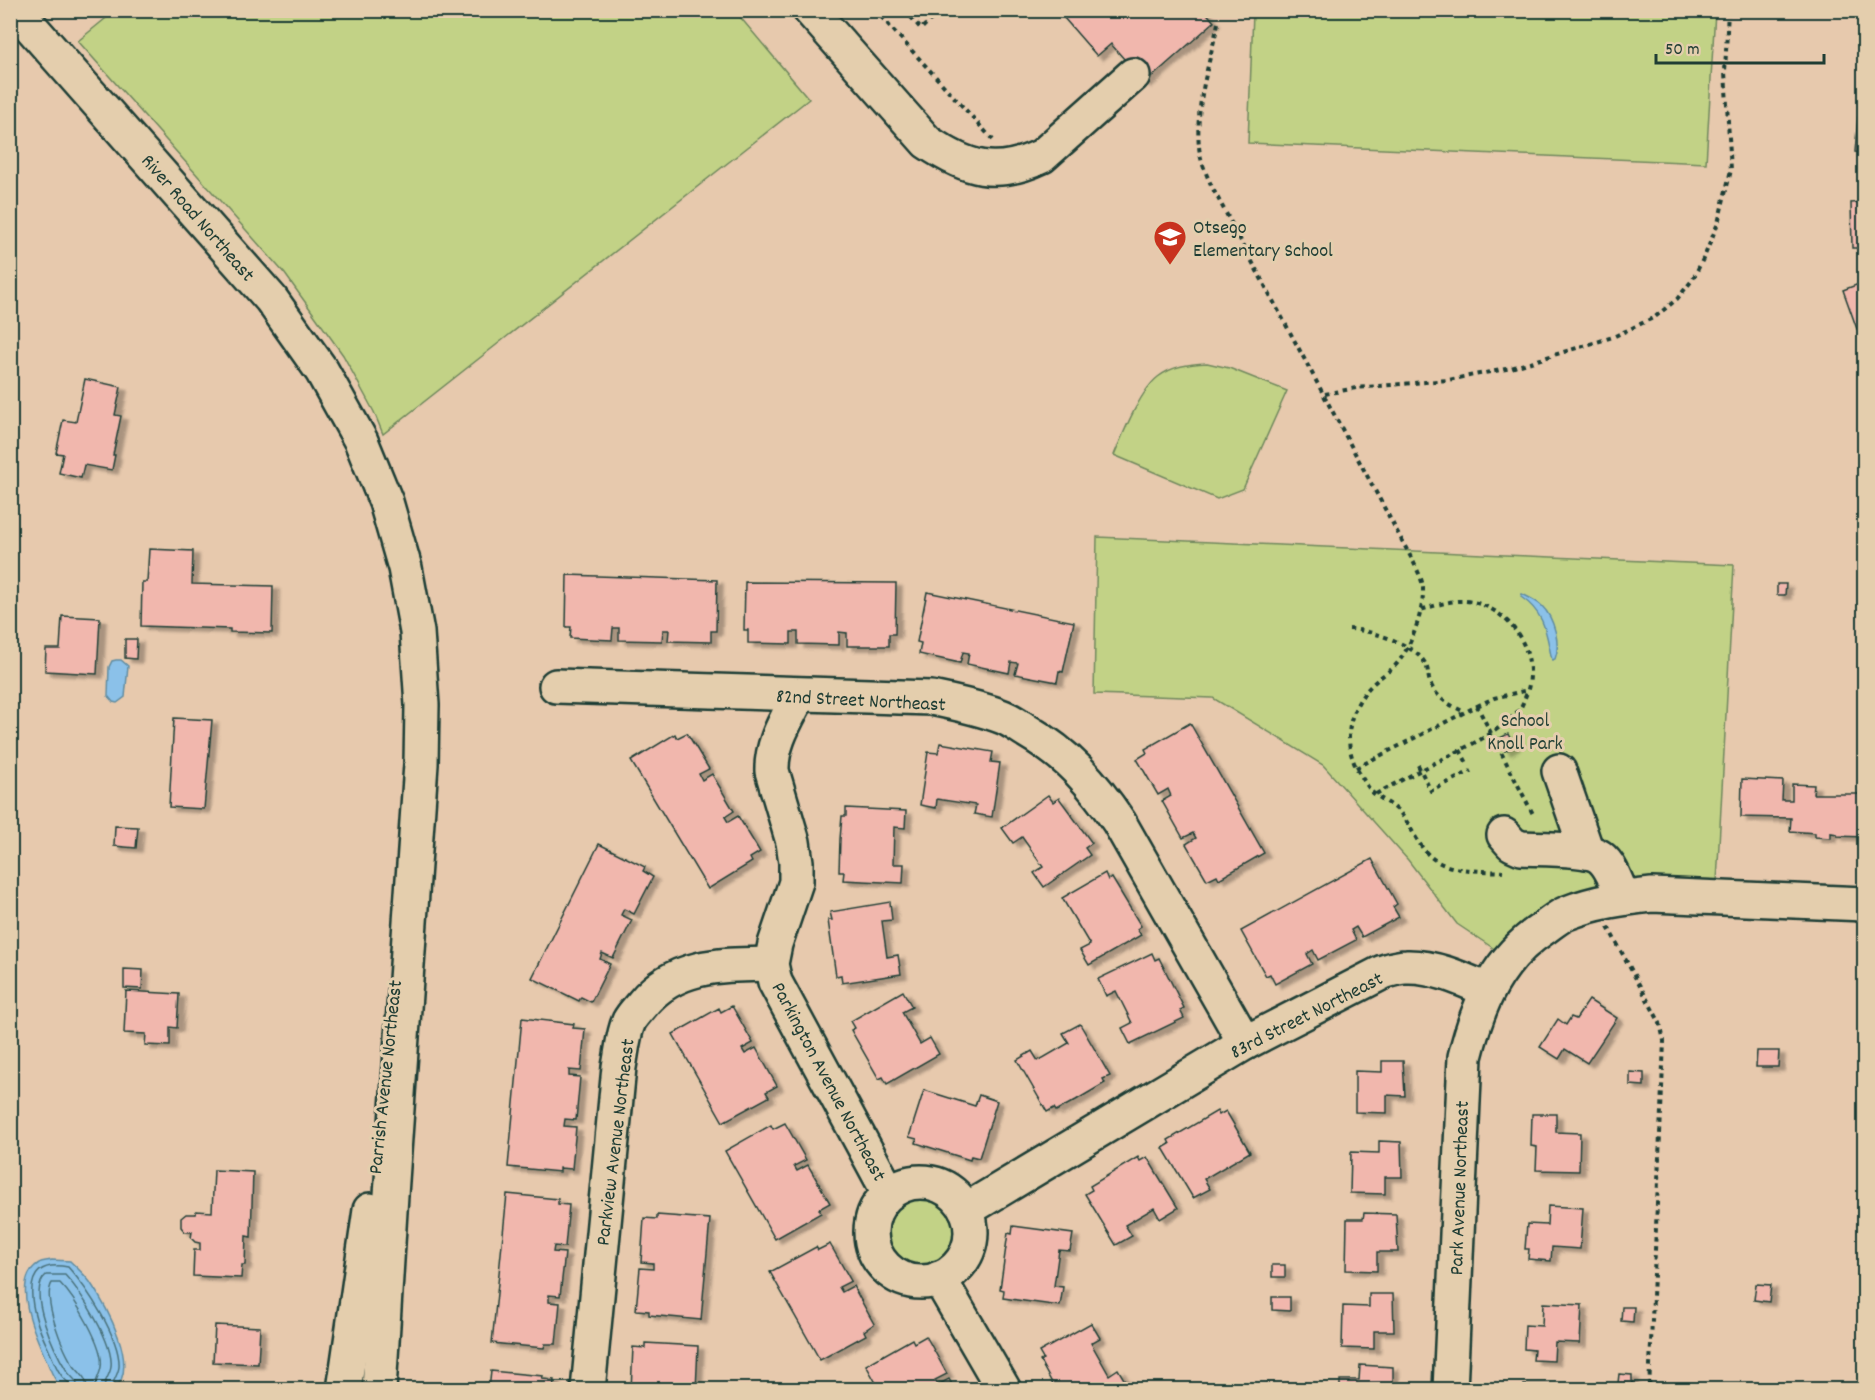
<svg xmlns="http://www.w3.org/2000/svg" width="1875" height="1400" viewBox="0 0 1875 1400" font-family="Dekko,sans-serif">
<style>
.green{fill:#c2d286;stroke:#70885d;stroke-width:1.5}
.water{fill:#8bc1e9;stroke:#608ca1;stroke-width:1.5}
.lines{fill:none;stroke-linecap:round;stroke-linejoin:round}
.shore{stroke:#4a727c;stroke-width:1.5}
.building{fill:#f1b7ad;stroke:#1f3d34;stroke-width:1.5;filter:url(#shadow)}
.minor-casing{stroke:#1f3d34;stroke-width:38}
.major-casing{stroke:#1f3d34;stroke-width:38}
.path{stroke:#1f3d34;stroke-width:4;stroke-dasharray:4.5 4.5;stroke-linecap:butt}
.minor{stroke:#e4cead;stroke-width:33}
.major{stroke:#e4cead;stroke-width:33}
.labels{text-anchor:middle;stroke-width:6;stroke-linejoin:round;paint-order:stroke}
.street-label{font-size:20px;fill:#1f3d34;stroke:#e4cead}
.poi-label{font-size:20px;fill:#1f3d34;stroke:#e4cead;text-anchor:start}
.park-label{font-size:20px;fill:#274438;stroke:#e4cead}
</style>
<defs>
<filter id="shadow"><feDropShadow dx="6" dy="4" stdDeviation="1.5" flood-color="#0004"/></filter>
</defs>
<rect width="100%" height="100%" fill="#e7c9ad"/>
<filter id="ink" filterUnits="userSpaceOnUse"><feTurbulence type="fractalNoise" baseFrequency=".0167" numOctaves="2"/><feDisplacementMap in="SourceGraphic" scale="12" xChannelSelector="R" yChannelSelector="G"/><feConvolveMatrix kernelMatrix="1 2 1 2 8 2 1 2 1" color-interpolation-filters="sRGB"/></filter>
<g filter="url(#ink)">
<g class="green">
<polygon points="116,10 735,11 809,99 383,434 374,412 343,355 285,274 78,41"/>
<polygon points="1256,11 1715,11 1706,163 1248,143 1253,13"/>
<path d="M1207,363L1229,368L1287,391L1243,489L1217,499L1114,455C1123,434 1140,391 1158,377C1172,366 1189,364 1207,363Z"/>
<polygon points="1097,537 1734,565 1717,882 1643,880 1499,952 1457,924 1408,860 1323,765 1213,698 1094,694"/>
<circle cx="919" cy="1234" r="36"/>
</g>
<g class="water">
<path d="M1522,594C1528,597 1537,601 1542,606C1554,618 1561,644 1555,659L1552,660C1546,634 1546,614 1521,597Z"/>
<polygon points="116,660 121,660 128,666 125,697 117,703 113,702 108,696 109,667 112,661"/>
<path d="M52,1260L70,1261C77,1268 84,1274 90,1282C105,1304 141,1367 114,1389C98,1390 74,1394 60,1385C53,1380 49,1365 45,1357C35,1335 10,1280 39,1263C42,1261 48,1261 52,1260Z"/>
</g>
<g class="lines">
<g class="shore">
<path d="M71,1390L69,1383C58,1375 54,1361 48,1348C34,1320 12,1256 68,1267C87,1288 121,1339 119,1367C118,1375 112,1382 111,1390"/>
<path d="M78,1390C78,1379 71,1378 67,1371C55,1352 26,1292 46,1275H65C81,1292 114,1343 111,1367C110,1375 104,1381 103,1390"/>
<path d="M87,1390C87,1377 81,1375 74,1366C63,1352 42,1298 52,1283H60C74,1297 105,1347 101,1367C100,1375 95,1381 94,1390"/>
</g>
</g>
<g class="building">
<polygon points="1057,10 1204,10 1214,22 1145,83 1111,44 1097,56"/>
<polygon points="1858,117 1864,117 1864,153 1855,152"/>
<polygon points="1864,202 1864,248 1852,248 1851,203"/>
<polygon points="1864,282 1864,326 1857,329 1843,290"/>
<polygon points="85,379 121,387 115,415 121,416 113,455 115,455 112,470 84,465 81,478 59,473 63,454 56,453 63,420 76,422"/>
<polygon points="149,549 193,551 192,584 273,586 272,633 230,632 230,629 141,626 142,582 147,582"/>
<polygon points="567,575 717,580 716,631 711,631 711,642 668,641 669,630 663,630 662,641 619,640 619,628 613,628 612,640 570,638 571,627 566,627"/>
<polygon points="745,582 896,583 895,634 889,634 889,646 847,646 847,633 839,632 839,645 798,644 798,632 791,632 791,644 748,643 748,630 744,630"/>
<polygon points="1777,584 1786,584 1785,595 1777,595"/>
<polygon points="927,592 1074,622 1063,672 1059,671 1057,682 1015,674 1018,663 1011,662 1009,673 967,664 969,653 963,652 960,663 919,654 921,643 917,642"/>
<polygon points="62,616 100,618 97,674 45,671 46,649 60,649"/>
<polygon points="125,639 137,639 136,659 125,658"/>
<polygon points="174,718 212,720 204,809 169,807"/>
<polygon points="1190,723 1264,853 1219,879 1217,875 1207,880 1186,844 1196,838 1193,833 1183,838 1162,801 1171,796 1168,789 1158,795 1137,759 1147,753 1145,749"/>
<polygon points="687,733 709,769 699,774 702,780 712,774 734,811 725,817 728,822 738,816 760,852 750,858 752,862 708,889 631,761 675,734 677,738"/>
<polygon points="1508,734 1514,746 1505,751 1498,739"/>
<polygon points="940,743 993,752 991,762 1000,763 992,817 974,814 976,805 937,799 936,808 920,805 928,752 938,753"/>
<polygon points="1742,779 1783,781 1782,800 1792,800 1792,784 1814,785 1813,794 1864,794 1864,837 1837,836 1837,834 1831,833 1831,838 1815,837 1815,833 1790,831 1791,818 1741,817"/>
<polygon points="1048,795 1053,802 1059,798 1092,843 1085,848 1090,855 1044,887 1034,873 1043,867 1022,837 1013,843 1002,828"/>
<polygon points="846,808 906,811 905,828 894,827 893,864 904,864 903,883 843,880 844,872 839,872 840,839 842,816 846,816"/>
<polygon points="115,826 138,827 136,848 114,846"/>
<polygon points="599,844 645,867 643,871 653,877 634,914 624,909 621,915 632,920 613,958 602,953 600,959 610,964 591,1002 581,997 579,1001 532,978"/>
<polygon points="1372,859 1397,904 1393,907 1399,917 1362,937 1356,927 1351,930 1356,940 1318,960 1313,950 1307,954 1312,964 1275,984 1270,974 1266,976 1241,931"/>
<polygon points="1105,873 1108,880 1112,878 1141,926 1137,929 1141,935 1089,965 1080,950 1090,945 1062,898"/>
<polygon points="890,902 892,920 882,921 887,957 898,955 901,974 842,983 841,975 836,976 828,920 832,920 830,912"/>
<polygon points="1152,953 1155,960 1159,958 1184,1008 1180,1010 1184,1018 1130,1044 1122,1028 1132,1023 1116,991 1106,996 1098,979"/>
<polygon points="124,969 143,970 142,989 124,988"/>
<polygon points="126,991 179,994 177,1028 170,1027 170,1046 145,1045 146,1034 124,1033"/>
<polygon points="903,991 912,1007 902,1012 920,1044 930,1038 939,1054 887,1084 883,1077 879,1079 851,1030 855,1028 851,1021"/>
<polygon points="1589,1000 1617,1018 1587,1063 1565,1049 1559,1059 1540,1047 1558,1019 1566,1025 1571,1017 1576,1019"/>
<polygon points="732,1006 753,1043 742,1049 745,1054 756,1048 777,1086 766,1092 769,1097 723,1122 673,1034 719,1008 721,1012"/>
<polygon points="522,1018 574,1024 573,1028 585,1029 581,1071 569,1070 569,1076 580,1077 576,1120 565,1119 564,1126 576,1127 572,1169 560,1168 560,1172 508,1167"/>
<polygon points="1080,1024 1110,1076 1103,1079 1105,1083 1076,1100 1056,1111 1054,1108 1047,1112 1017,1060 1032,1051 1038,1061 1069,1043 1063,1033"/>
<polygon points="1757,1051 1779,1051 1778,1067 1756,1067"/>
<polygon points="1382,1061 1403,1061 1405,1096 1387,1095 1387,1113 1355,1112 1355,1071 1382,1072"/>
<polygon points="1630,1072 1644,1073 1644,1086 1630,1085"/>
<polygon points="924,1090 975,1106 979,1095 997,1101 979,1158 971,1156 970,1160 916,1143 917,1139 909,1137"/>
<polygon points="1217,1111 1219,1115 1226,1111 1250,1152 1204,1179 1210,1189 1193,1198 1163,1148 1170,1144 1168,1140"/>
<polygon points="1532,1114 1556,1114 1556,1132 1580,1133 1579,1171 1536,1170 1537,1147 1531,1146"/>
<polygon points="785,1123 806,1160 794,1166 797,1171 808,1165 830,1203 819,1209 821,1213 775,1239 725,1151 771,1125 773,1129"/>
<polygon points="1379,1141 1401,1142 1402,1177 1385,1177 1385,1194 1350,1193 1351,1152 1379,1153"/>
<polygon points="1138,1157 1140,1161 1147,1157 1178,1208 1160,1219 1154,1208 1125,1225 1132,1236 1116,1245 1085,1194 1092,1190 1090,1186"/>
<polygon points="214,1170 253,1172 251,1237 246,1236 245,1265 242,1265 241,1278 193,1276 194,1250 200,1250 200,1243 195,1242 191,1238 192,1232 185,1232 181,1227 181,1218 186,1214 196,1214 196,1211 212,1212"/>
<polygon points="507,1194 558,1199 558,1204 569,1205 565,1247 554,1246 553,1252 565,1253 560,1296 549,1295 549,1302 560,1303 556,1344 545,1344 544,1348 492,1343"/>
<polygon points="1548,1206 1583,1208 1580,1249 1552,1247 1551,1261 1528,1259 1529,1249 1525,1249 1527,1224 1547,1225"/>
<polygon points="1364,1213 1396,1214 1398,1252 1377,1252 1377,1271 1346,1270 1347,1219 1363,1219"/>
<polygon points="657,1215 710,1219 701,1320 649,1315 649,1311 636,1310 640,1268 653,1269 653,1263 641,1262 644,1218 657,1219"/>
<polygon points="1013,1226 1073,1234 1070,1251 1059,1250 1054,1286 1063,1287 1060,1306 1003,1298 1004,1290 1000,1289 1008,1233 1012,1234"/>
<polygon points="830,1244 851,1281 839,1287 842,1292 853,1286 874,1324 864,1331 866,1335 820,1360 770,1272 816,1247 818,1250"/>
<rect x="1272" y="1265" width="13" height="12"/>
<polygon points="1756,1284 1771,1285 1769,1302 1754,1300"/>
<polygon points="1369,1294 1393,1294 1394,1331 1374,1331 1374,1349 1342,1348 1343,1306 1369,1307"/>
<polygon points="1272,1297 1290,1297 1290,1311 1272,1310"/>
<polygon points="1543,1303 1582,1305 1580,1343 1555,1342 1554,1361 1533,1360 1534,1350 1524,1349 1525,1325 1542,1326"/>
<polygon points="1622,1307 1634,1307 1633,1322 1621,1321"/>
<polygon points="1091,1323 1100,1338 1091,1343 1109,1375 1118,1369 1128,1386 1121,1390 1056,1390 1040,1361 1043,1359 1039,1352"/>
<polygon points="215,1325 260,1327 258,1364 213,1362"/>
<polygon points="926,1336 947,1374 935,1380 938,1385 949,1379 955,1390 880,1390 866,1365 912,1339 914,1343"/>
<polygon points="645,1343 698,1346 696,1390 631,1390 633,1347 645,1348"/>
<polygon points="1360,1365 1393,1367 1393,1390 1340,1390 1340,1380 1359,1380"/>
<polygon points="491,1371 543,1376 542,1379 554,1380 553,1390 489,1390"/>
<polygon points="1619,1374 1632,1375 1632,1384 1618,1383"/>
<polygon points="1524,1385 1549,1385 1548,1390 1524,1390"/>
</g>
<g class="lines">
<g class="minor-casing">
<g id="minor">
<path d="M810,10L927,142C967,169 996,178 1042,156L1133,75"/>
<path d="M556,686L931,698C955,703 980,708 1003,717C1011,720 1019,726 1027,731C1068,755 1093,783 1119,822L1245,1043"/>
<path d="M799,695C787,719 771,743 772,771L793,842L796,862V882L775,944L771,964L775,982L889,1193"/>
<polyline points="1559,771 1587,852"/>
<path d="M1504,835L1512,844L1521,848C1538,849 1588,848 1600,857C1612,866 1617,885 1623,898"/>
<circle cx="921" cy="1232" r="50"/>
<path d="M966,1210L1245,1043L1383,972C1390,970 1398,967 1406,967C1434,966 1462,979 1487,990"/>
<polyline points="939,1278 1004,1390"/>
<path d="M588,1390L619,1067C622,1052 623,1034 629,1021C632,1015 639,1008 643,1003C676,963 724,965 771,964"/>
<path d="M1450,1390L1465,1057C1478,1004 1497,959 1544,928C1551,923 1559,916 1567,913C1595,902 1623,898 1652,895L1864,904"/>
</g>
</g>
<g class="major-casing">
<g id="major">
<polyline points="16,10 271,299 322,371 361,441 386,502 405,568 417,632 422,705 421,764 391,1195 379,1390"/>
<polyline points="344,1390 370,1210"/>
</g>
</g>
<g class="path">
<polyline points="875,10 994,141"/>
<polyline points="905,10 921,29 941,10"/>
<path d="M1218,23C1210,62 1195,105 1199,146C1200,161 1207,176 1213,189L1414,563C1417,570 1423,580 1423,589C1424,609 1412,645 1399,661C1393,670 1382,675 1375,682C1350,704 1341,739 1357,769C1361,776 1367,786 1372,792C1381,800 1393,804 1401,814C1411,826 1416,841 1426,852C1443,873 1478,870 1503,872"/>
<polyline points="1325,394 1356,388 1448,380 1511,368 1613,337 1655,317 1677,299 1693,279 1705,255 1718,223 1731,170 1725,72 1728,10"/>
<path d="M1349,629C1371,630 1416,644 1426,665C1428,669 1428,674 1429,679C1434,697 1449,705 1465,712"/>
<polyline points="1477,706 1494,698 1528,690"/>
<polyline points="1460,750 1468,765"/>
<polyline points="1418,765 1431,791 1471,771"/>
<polyline points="1356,768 1477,706 1534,816"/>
<path d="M1376,794C1401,780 1427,767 1453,754C1476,742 1500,731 1518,711C1522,707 1524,700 1526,695C1542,654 1508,604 1465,601C1450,600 1435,606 1420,610"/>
<polyline points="1608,927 1660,1023 1664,1041 1649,1390"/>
</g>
<use href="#minor" class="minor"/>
<use href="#major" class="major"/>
</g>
</g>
<defs>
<g id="school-pin" transform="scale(1.725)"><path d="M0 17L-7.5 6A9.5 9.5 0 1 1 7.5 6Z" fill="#c8321e" stroke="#e4cead"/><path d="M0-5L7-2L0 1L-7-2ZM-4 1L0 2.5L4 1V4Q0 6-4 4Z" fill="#fff"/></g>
</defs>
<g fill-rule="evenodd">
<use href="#school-pin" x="1170" y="237"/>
</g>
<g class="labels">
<g class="street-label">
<text transform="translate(199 217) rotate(49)" y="7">River Road Northeast</text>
<text transform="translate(861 699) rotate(3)" y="7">82nd Street Northeast</text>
<text transform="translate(1306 1014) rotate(-27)" y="7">83rd Street Northeast</text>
<text transform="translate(384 1077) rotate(-84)" y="7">Parrish Avenue Northeast</text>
<text transform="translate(830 1081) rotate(62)" y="7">Parkington Avenue Northeast</text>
<text transform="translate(614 1142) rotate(-83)" y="7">Parkview Avenue Northeast</text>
<text transform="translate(1458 1188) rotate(-88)" y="7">Park Avenue Northeast</text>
</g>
<g class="poi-label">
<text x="1193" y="233">Otsego<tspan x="1193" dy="23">Elementary School</tspan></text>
</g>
<g class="park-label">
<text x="1525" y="726">School<tspan x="1525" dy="23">Knoll Park</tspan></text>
</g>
</g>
<rect width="1875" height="1400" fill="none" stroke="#e4cead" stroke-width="36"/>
<rect x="18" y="18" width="1839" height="1364" fill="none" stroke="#1f3d34" stroke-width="2" filter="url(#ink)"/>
<path d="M1656 54v9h168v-9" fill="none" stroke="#1f3d34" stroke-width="3"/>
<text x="1665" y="54" font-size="18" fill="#1f3d34" stroke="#e4cead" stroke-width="4.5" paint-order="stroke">50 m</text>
</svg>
